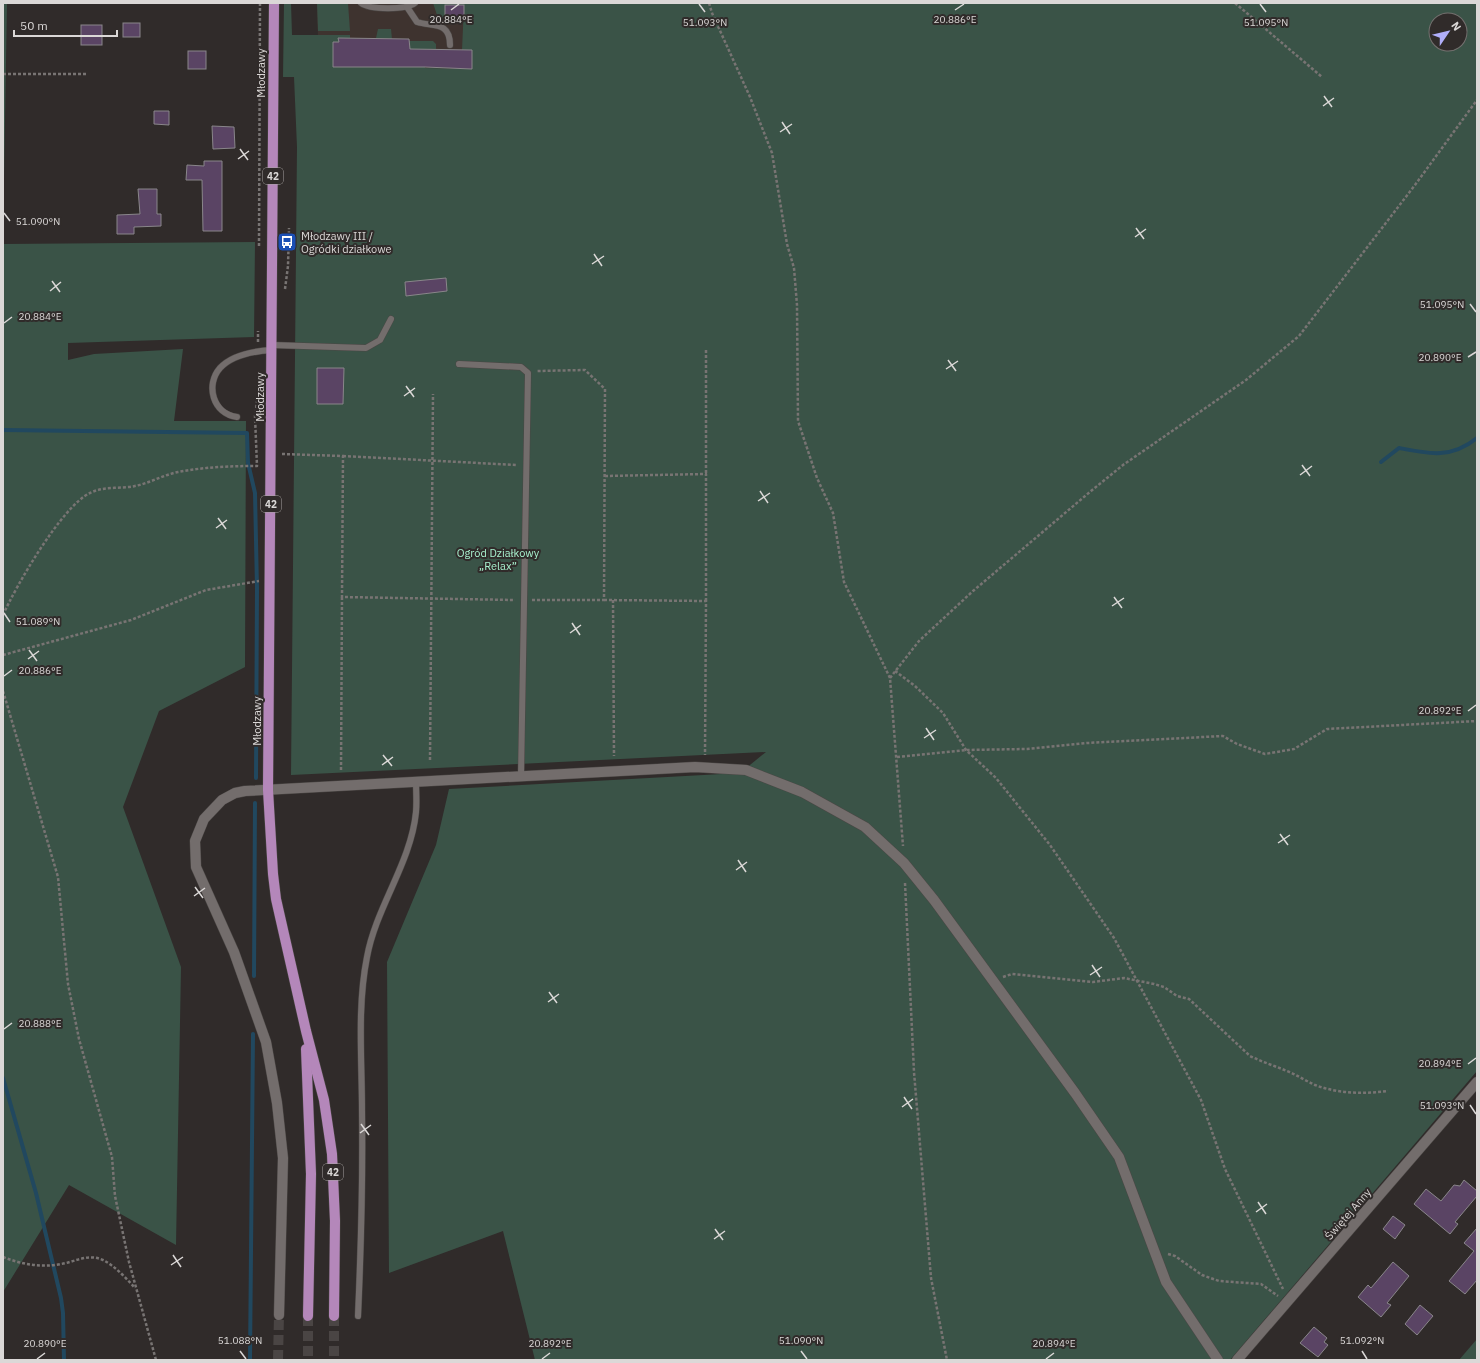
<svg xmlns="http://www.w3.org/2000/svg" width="1480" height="1363" viewBox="0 0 1480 1363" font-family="'IBM Plex Sans',sans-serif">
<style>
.built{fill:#3e332f}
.green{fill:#3a5347;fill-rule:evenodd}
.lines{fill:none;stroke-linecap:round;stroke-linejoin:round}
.stream{stroke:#21485f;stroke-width:4}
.building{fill:#5a4464;stroke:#89868a}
.street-tunnel{stroke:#4a4544;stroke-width:10;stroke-dasharray:10 5;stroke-linecap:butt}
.primary-tunnel{stroke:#4a4544;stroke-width:10;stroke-dasharray:10 5;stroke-linecap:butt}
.lane-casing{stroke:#4b4745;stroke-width:7}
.street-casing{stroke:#4b4745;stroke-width:11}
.primary-casing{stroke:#4b4745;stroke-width:11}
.path{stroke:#787473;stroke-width:2.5;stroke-dasharray:3 2;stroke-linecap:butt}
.lane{stroke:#736d6c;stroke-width:6}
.street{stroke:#736d6c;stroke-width:10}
.primary{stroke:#b487ba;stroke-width:10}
.ticks{fill:none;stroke:#dbd8d7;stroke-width:1.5}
.labels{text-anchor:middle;stroke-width:4;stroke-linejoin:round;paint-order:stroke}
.shield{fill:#302b2a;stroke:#a8a4a3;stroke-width:1}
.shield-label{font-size:10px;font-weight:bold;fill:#dbd8d7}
.street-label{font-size:11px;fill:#dbd8d7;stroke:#302b2a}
.poi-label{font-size:11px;fill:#dbd8d7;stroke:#302b2a;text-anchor:start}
.park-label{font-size:11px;fill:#a8f2cf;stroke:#302b2a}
.ticks-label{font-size:10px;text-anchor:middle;fill:#dbd8d7;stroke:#302b2a;stroke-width:4;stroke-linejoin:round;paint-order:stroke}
</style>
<rect width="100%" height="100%" fill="#302b2a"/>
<polygon class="built" points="317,3 475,3 474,70 319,76"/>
<g class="green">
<polygon points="3,3 7,3 3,239"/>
<path d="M284,3H291L292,35H350V38H339V42H333V67H409V41H433L436,44V49H426L425,68L471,69L472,50H462L464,5H445V18H438L433,3H1477V1071L1230,1360H535L503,1231L389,1273L387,962L436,845L449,789L740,773L766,752L291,775L297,147L294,77H283ZM1436,20H1460V44H1436Z"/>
<polygon points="317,3 348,3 350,31 318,31"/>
<polygon points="378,29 391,29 392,39 376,38"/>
<polygon points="255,242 254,337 68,343 68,360 94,354 183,349 174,421 246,421 245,667 159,711 123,807 181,967 176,1245 69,1185 3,1292 3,244"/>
<polygon points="1477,1339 1477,1360 1459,1360"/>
</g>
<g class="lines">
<g class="stream">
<polyline points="3,430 247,433 248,463 255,493 257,588 256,778"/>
<path d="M1381,462L1399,448C1429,454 1451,459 1477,438"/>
<polyline points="254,976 255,803"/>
<polyline points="3,1078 36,1193 61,1298 63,1313 64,1360"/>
<polyline points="250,1360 253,1034"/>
</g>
</g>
<g class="building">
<rect x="445" y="5" width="19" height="13"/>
<rect x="123" y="23" width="17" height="14"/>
<rect x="81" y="25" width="21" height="20"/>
<polygon points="338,38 409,39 410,49 472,50 472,69 425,67 333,67 333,42 339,42"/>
<rect x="188" y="51" width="18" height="18"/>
<polygon points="154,111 169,111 169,125 154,124"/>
<polygon points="212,126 234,127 235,148 213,149"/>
<polygon points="204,161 222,161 222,231 203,231 202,180 186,180 187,165 204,166"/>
<polygon points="138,189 157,189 157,214 161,214 161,226 134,227 134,234 117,234 117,215 140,214"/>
<polygon points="446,278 447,291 406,296 405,282"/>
<polygon points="317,368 344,368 343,404 317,404"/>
<polygon points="1464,1180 1477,1191 1477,1196 1455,1222 1458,1224 1450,1234 1414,1204 1426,1189 1441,1201 1454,1185 1460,1186"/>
<polygon points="1393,1216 1405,1225 1395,1239 1383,1229"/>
<polygon points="1477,1228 1477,1280 1465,1294 1449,1281 1474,1251 1464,1243"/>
<polygon points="1393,1262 1409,1276 1387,1303 1391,1305 1381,1317 1358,1297 1368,1285 1371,1288"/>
<polygon points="1420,1305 1433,1316 1417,1335 1405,1324"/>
<polygon points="1314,1327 1327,1338 1324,1342 1328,1345 1318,1357 1300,1343"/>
</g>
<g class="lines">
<polyline class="street-tunnel" points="278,1360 279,1315"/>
<g class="primary-tunnel">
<polyline points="308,1316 308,1360"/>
<polyline points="334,1316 334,1360"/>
</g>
<g class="lane-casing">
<g id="lane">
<path d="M361,3C370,10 406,10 415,3"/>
<path d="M407,7L417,22C433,27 450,21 450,45"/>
<polyline points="272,345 366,348 380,340 391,319"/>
<polyline points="459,364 521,367 528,373 521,776"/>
<path d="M237,417C213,414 205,385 220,368C233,354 255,351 272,350"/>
<path d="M358,1316C361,1248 363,1180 362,1111C362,1060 357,1007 367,957C376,907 411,863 416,812C417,802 416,791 416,781"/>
</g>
</g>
<g class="street-casing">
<g id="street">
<polyline points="279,1315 283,1158 277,1103 266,1042 234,952 196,867 195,841 204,819 222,800 235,793 245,791 695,767 746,770 802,792 865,827 904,863 934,900 1075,1093 1119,1157 1166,1282 1218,1360"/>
<polyline points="1237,1360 1477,1082"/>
</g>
</g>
<g class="primary-casing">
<g id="primary">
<polyline points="274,3 268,790 273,874 276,899 306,1031 324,1100 332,1154 335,1221 334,1316"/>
<polyline points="306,1049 311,1174 308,1316"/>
</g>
</g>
<g class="path">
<polyline points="709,3 712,13 750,97 772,153 787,244 794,268 797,305 798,421 817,478 833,513 844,582 890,678 903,846"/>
<polyline points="1235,3 1322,77"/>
<polyline points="3,74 86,74"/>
<polyline points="259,246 260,3"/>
<polyline points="285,289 288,266 289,228"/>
<polyline points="258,342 258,331"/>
<polyline points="706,350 706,474"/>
<polyline points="282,454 343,456 342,597 515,600"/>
<polyline points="343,456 517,465"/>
<polyline points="605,476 706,474 706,601"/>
<polyline points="532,600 604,600 605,389 585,370 537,371"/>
<polyline points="604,600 706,601 705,755"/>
<polyline points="613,600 614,756"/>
<path d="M3,615C16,586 62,506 90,493C103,486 121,489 135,486C150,483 163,475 178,472C204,467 231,466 257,466L255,416L258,395"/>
<polyline points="3,655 131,620 206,590 259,581"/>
<polyline points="895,671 915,686 943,713 966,750 996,778 1050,845 1114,938 1201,1100 1225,1169 1283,1289"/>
<polyline points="890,678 919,641 973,591 1091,491 1123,465 1246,380 1299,336 1415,185 1477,100"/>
<polyline points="3,691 58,877 68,984 79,1039 112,1157 115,1196 129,1262 156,1360"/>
<polyline points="897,757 966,750 1027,749 1087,743 1223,736 1237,744 1265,754 1294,749 1327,729 1477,721"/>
<polyline points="430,760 433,394"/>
<polyline points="341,770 342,597"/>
<polyline points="905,883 914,1072 931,1278 947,1360"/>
<path d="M1003,977L1012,974L1093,982L1124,978L1154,984L1164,987L1177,996L1189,999L1250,1056C1262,1062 1275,1066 1287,1071C1297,1075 1306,1081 1315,1085C1339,1094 1364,1094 1388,1091"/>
<polyline points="1168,1254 1175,1256 1202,1275 1219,1281 1261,1284 1278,1296"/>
<path d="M3,1257C21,1264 41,1268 61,1264C75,1262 88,1253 103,1260C115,1266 126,1278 135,1288"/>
</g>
<use href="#lane" class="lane"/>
<use href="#street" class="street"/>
<use href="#primary" class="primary"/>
</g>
<path class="ticks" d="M699,4L705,12M1260,4L1266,12M451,10L459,4M955,10L964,4M1324,96L1332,107M1323,106L1334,98M782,122L790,134M780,132L792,124M240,149L248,160M238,159L249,151M4,213L10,221M1136,228L1144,239M1135,237L1146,229M594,254L602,266M592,264L604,256M52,281L60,292M50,291L61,282M1470,304L1476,312M4,323L12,317M1468,357L1476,352M948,360L956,371M946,369L958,361M406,386L414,397M404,396L415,388M1302,465L1310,476M1300,475L1312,466M760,491L768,503M758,501L770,493M218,518L226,529M216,528L227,520M1114,597L1122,608M1112,606L1124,598M4,613L10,622M572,623L580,635M570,633L581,625M29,650L37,661M28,659L39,651M4,676L12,670M1468,711L1476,705M926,728L934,740M924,738L936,730M383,755L392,766M382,765L393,757M1280,834L1288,845M1278,843L1290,835M738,860L746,872M736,870L747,862M195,887L203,898M194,896L205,888M1092,965L1100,977M1090,975L1102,967M549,992L557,1003M548,1002L559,994M4,1029L12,1023M1468,1064L1476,1058M904,1097L912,1109M1470,1105L1476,1114M902,1107L913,1099M361,1124L369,1135M360,1133L371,1125M1258,1202L1266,1214M1256,1212L1267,1204M715,1229L723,1240M714,1239L725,1231M173,1255L181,1267M171,1265L183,1257M240,1351L246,1359M801,1351L807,1359M1362,1351L1367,1359M37,1359L45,1353M542,1359L550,1353M1046,1359L1054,1353"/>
<defs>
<g id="bus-square" transform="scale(1)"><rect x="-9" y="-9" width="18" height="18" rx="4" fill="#1a4fb4" stroke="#302b2a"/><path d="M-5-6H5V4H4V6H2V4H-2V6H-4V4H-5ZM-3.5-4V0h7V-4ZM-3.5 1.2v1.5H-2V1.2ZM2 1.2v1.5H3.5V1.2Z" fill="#fff"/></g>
</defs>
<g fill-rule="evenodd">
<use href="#bus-square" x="287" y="242"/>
</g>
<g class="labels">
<g class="shield">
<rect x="263" y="168" width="20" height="16" rx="3"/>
<rect x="261" y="496" width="20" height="16" rx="3"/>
<rect x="323" y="1164" width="20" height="16" rx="3"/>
</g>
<g class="shield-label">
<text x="273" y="180">42</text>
<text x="271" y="508">42</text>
<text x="333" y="1176">42</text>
</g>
<g class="street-label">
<text transform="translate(261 73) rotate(-90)" y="4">Młodzawy</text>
<text transform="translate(260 397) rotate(-90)" y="4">Młodzawy</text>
<text transform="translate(257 721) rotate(-90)" y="4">Młodzawy</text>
<text transform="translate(1348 1214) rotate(-49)" y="4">Świętej Anny</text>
</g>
<g class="poi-label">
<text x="301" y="240">Młodzawy III /<tspan x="301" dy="13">Ogródki działkowe</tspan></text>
</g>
<g class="park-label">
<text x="498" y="557">Ogród Działkowy<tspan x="498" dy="13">„Relax”</tspan></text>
</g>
</g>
<g class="ticks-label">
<text x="451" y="23">20.884°E</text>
<text x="955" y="23">20.886°E</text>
<text x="705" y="26">51.093°N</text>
<text x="1266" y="26">51.095°N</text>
<text x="38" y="225">51.090°N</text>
<text x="1442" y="308">51.095°N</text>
<text x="40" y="320">20.884°E</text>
<text x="1440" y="361">20.890°E</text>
<text x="38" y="625">51.089°N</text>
<text x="40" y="674">20.886°E</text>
<text x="1440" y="714">20.892°E</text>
<text x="40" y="1027">20.888°E</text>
<text x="1440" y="1067">20.894°E</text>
<text x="1442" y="1109">51.093°N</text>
<text x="240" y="1344">51.088°N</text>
<text x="801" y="1344">51.090°N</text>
<text x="1362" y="1344">51.092°N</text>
<text x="45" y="1347">20.890°E</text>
<text x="550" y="1347">20.892°E</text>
<text x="1054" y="1347">20.894°E</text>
</g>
<rect width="1480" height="1363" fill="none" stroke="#dbd8d7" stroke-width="8"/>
<g transform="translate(1448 32) rotate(55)"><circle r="19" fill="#302b2a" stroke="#74706f"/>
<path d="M0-3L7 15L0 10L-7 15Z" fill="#b0aefa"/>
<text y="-6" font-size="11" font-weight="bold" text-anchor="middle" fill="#dbd8d7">N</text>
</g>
<path d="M14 30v6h103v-6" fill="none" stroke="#dbd8d7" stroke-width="2"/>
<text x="20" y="30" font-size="12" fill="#dbd8d7" stroke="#302b2a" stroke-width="3" paint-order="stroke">50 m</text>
</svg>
